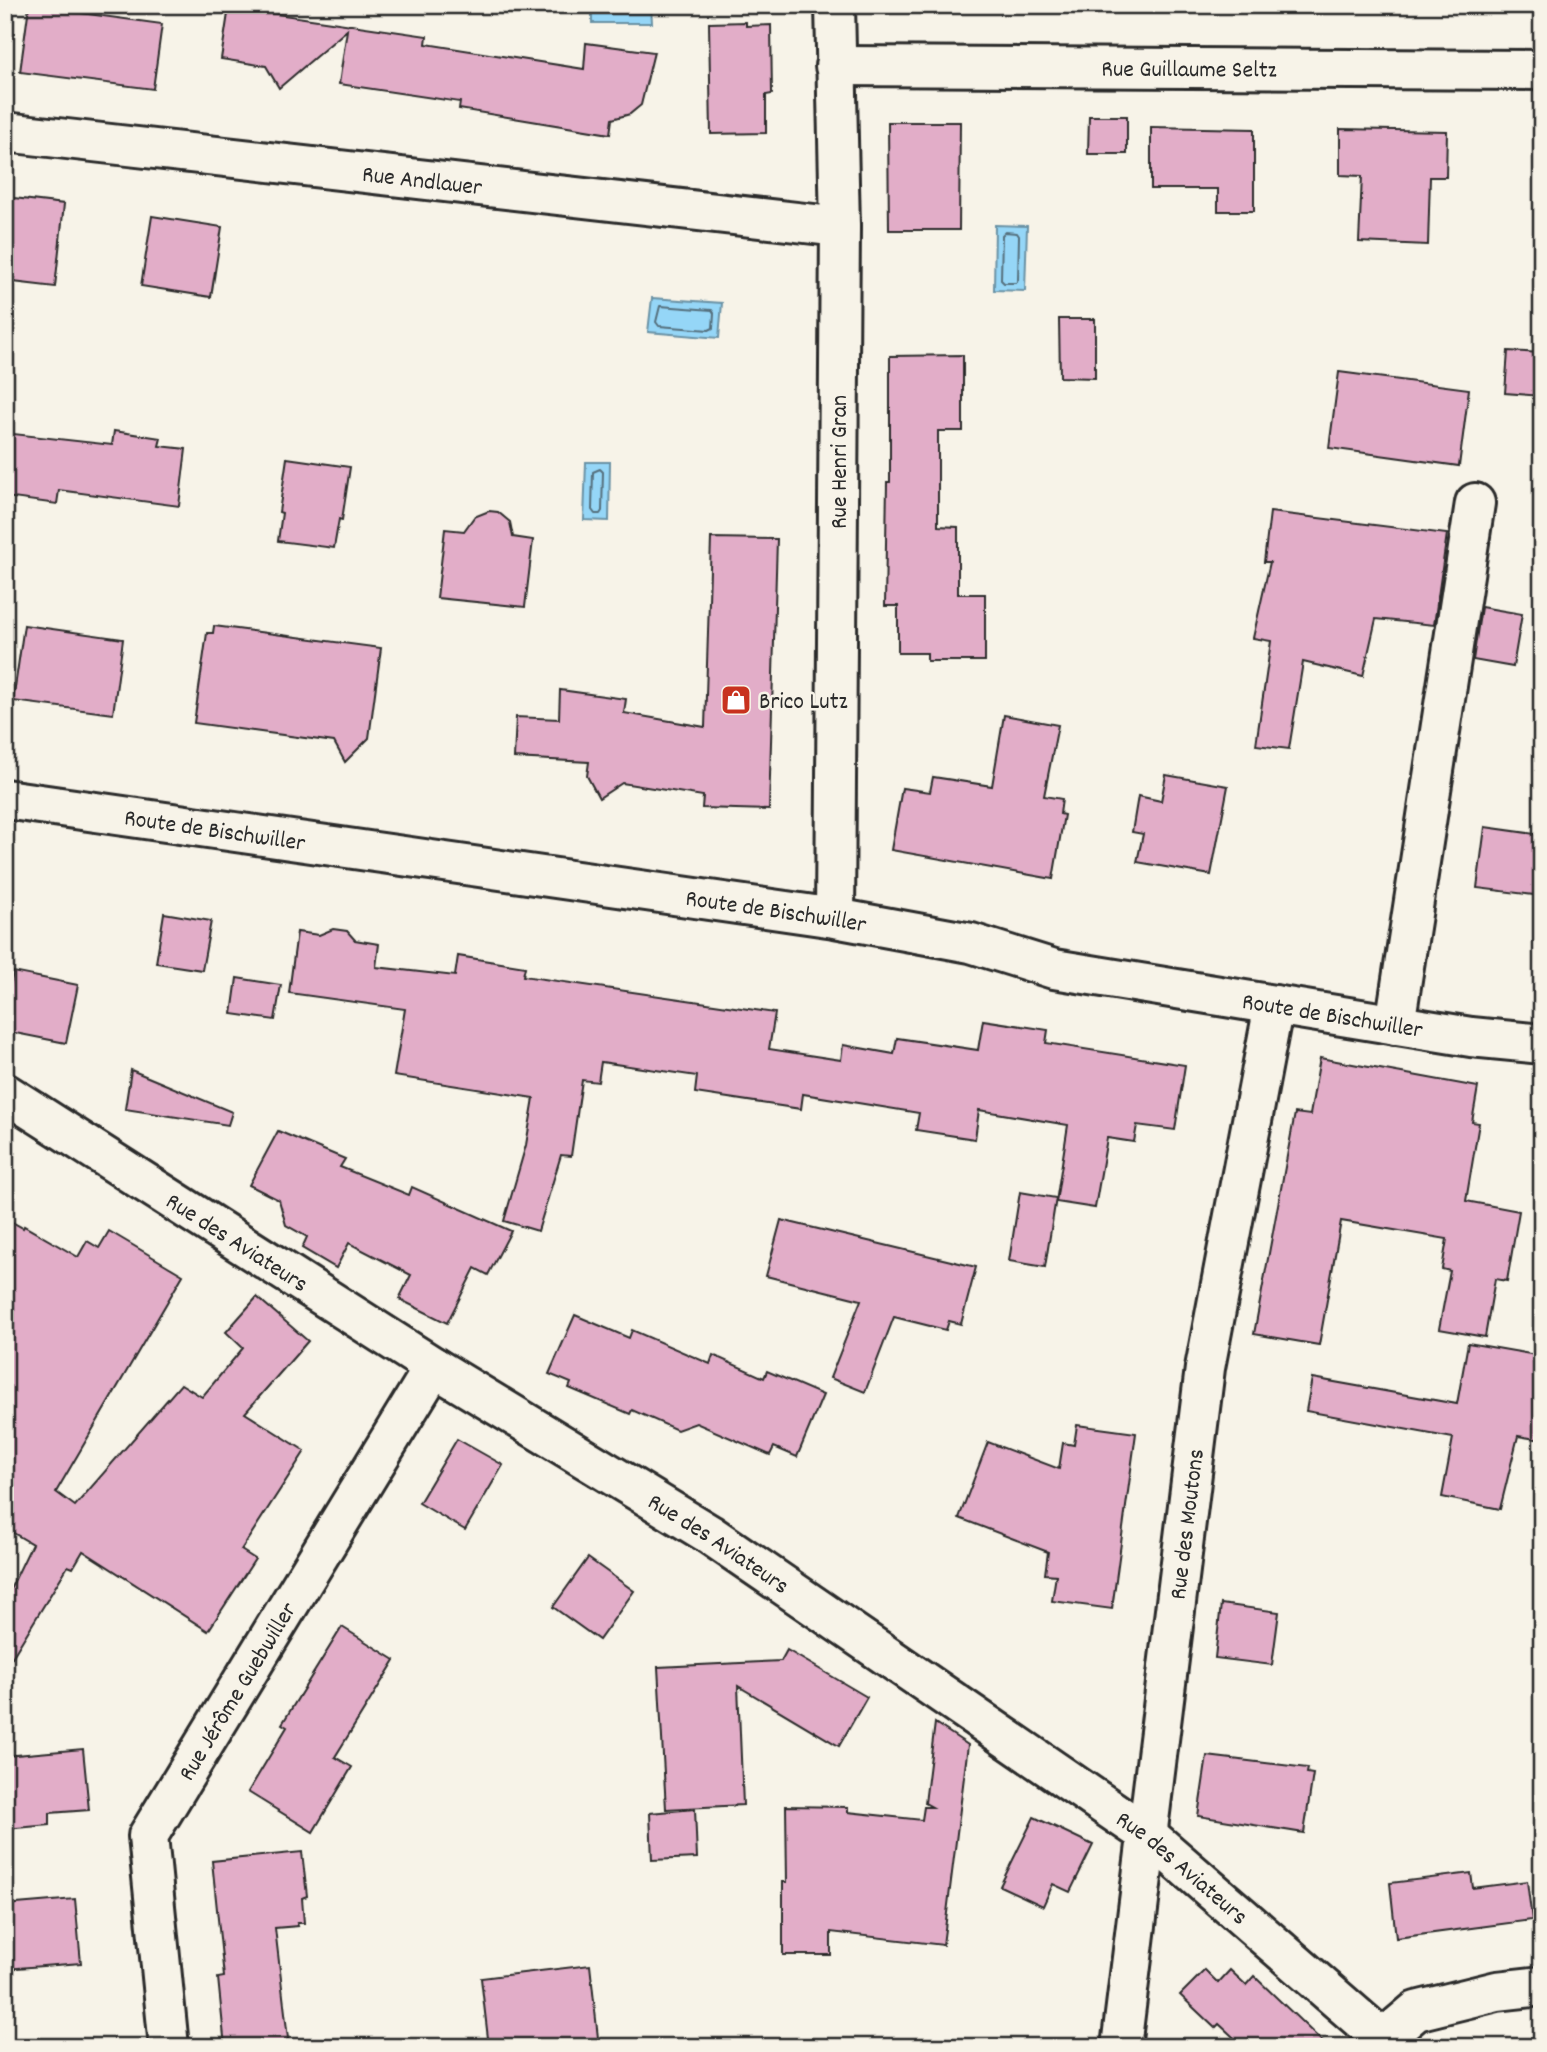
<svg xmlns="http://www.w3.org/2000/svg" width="1547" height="2052" viewBox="0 0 1547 2052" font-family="Dekko,sans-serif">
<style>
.water{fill:#95d6f7;stroke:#6b92a5;stroke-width:2}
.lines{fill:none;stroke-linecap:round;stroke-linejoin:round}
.shore{stroke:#556f7d;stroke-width:2}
.building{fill:#e2adc8;stroke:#2b2b2b;stroke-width:2}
.minor-casing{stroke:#2b2b2b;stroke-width:44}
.minor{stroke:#f7f3e8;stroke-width:38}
.labels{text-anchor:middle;stroke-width:5;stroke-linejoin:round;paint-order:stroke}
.street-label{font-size:24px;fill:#2b2b2b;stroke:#f7f3e8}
.poi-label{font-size:24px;fill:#2b2b2b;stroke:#f7f3e8;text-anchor:start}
</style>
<rect width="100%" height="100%" fill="#f7f3e8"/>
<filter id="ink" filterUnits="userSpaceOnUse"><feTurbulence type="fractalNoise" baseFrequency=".0143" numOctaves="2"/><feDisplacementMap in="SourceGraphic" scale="14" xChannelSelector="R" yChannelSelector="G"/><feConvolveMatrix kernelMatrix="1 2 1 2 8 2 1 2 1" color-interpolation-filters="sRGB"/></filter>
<g filter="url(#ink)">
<g class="water">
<polygon points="592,5 651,5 652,23 592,23"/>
<polygon points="995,225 1027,226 1025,291 994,290"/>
<polygon points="652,298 722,303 719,338 648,332"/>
<polygon points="586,462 610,462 609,521 584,520"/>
</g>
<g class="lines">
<g class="shore">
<polygon points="1005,232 1017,233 1019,236 1018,280 1016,283 1004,283 1001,280 1002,235"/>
<polygon points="660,306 712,310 714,313 713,328 709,330 659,326 656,322"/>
<polygon points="600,469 603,472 602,511 600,514 595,514 592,510 593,472"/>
</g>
</g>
<g class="building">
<polygon points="29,6 162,24 153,89 20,72"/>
<polygon points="229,7 427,36 426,44 584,69 586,43 654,52 641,105 630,114 612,119 610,134 459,109 460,102 339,84 347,30 279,88 266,66 221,59"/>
<polygon points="746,22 746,26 771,25 772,94 766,95 766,133 711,134 709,23"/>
<polygon points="1089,116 1127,116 1127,154 1088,154"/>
<polygon points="888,122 960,122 959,230 889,230"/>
<polygon points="1151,127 1254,129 1254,211 1218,211 1218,189 1151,189"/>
<polygon points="1340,129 1447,131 1446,177 1430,177 1428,245 1359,242 1362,176 1340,175"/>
<polygon points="5,197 64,204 55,287 5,281"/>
<polygon points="152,216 222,227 211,297 141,286"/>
<polygon points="1059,319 1095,319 1095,378 1060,377"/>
<polygon points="1508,351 1542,353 1542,396 1505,393"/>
<polygon points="963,355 963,431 938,431 938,526 958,527 958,594 985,594 985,661 927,661 927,653 898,653 898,606 885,606 887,482 890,482 890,356"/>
<polygon points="1339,372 1469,389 1459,466 1329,448"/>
<polygon points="114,431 161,438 159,446 186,449 179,506 59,490 57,504 5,497 5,433 112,445"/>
<polygon points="287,458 350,467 342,520 339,519 334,548 278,541 282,513 279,512"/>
<polygon points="489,511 498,512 510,522 513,537 533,540 525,607 437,598 445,529 464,531 474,517"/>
<polygon points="1270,512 1447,534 1434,625 1376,619 1363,676 1303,662 1289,749 1256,745 1271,641 1253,638 1270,562 1264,562"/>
<polygon points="711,538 777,539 769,810 702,808 703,796 622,783 599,798 587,776 589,762 514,758 516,717 559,719 560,690 626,699 624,713 705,727"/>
<polygon points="1481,607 1522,614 1513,667 1473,660"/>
<polygon points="24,625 123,639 113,714 13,701"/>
<polygon points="214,626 381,648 369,738 345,762 334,742 194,723 207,633 213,633"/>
<polygon points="1004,715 1058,725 1044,796 1062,799 1060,814 1064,815 1053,879 891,850 902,788 930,792 933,777 992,786"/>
<polygon points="1166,775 1228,786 1211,875 1137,862 1143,834 1132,832 1138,796 1161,801"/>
<polygon points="1485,827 1542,835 1542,896 1477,888"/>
<polygon points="164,913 211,921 202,970 156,963"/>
<polygon points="333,929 347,931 355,940 379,944 376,967 455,976 458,956 525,967 523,976 775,1013 769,1049 841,1060 843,1045 894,1054 897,1038 978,1050 983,1020 1048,1030 1046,1043 1185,1065 1175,1130 1137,1125 1134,1142 1107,1138 1095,1208 1056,1202 1068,1125 979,1110 975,1139 916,1130 919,1113 803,1094 801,1109 695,1093 697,1076 601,1062 598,1082 582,1080 571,1156 561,1155 538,1231 504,1221 526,1145 534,1098 394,1076 405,1009 289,993 297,932 319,935"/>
<polygon points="13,972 78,985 66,1043 5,1031 5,1013"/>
<polygon points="237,978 281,985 275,1020 232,1014"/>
<polygon points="1320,1058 1478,1087 1472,1122 1479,1123 1466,1201 1519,1211 1507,1281 1495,1279 1485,1337 1439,1329 1450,1271 1442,1269 1447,1239 1341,1221 1319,1345 1254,1334 1295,1113 1310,1115"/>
<polygon points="131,1070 232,1112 228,1125 125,1109"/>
<polygon points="278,1131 345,1159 340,1167 409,1195 412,1187 511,1231 488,1275 475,1268 447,1323 399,1299 411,1275 349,1243 336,1268 302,1248 307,1237 286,1225 279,1200 249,1185"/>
<polygon points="1020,1192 1056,1198 1045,1267 1009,1261"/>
<polygon points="5,1218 23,1228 24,1226 78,1257 87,1241 99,1248 109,1231 183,1275 56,1492 75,1506 181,1384 202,1397 243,1348 226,1332 257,1297 308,1341 245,1413 305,1451 241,1550 255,1559 208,1631 83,1551 73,1568 68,1566 5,1669 5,1600 32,1544 5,1528"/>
<polygon points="781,1220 976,1267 961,1324 949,1321 946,1330 894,1317 865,1392 830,1378 861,1300 766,1276"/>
<polygon points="575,1315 629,1338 632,1330 710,1364 713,1355 764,1378 767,1371 823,1395 797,1457 774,1447 770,1455 696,1423 677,1430 632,1410 630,1414 569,1388 571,1383 549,1374"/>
<polygon points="1468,1343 1542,1356 1542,1440 1518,1436 1500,1509 1442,1497 1453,1438 1306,1411 1312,1378 1457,1404"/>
<polygon points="1077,1425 1136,1433 1112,1609 1052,1601 1056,1575 1045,1574 1048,1552 959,1518 988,1442 1059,1469 1063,1443 1074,1445"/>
<polygon points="457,1439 503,1465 465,1530 419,1503"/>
<polygon points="588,1558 634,1591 599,1640 553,1607"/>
<polygon points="1221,1604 1279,1612 1272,1665 1215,1658"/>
<polygon points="342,1627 395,1660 335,1757 352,1767 313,1832 248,1792 287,1727 282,1724"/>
<polygon points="787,1650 867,1697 839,1746 738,1686 743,1805 666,1809 658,1667 781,1661"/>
<polygon points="935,1723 968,1745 943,1945 831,1932 831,1955 783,1955 783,1882 787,1882 786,1806 848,1807 848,1812 922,1820 924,1807 932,1807 925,1803"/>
<polygon points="83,1749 89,1810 50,1813 50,1825 5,1829 5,1756"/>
<polygon points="1207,1756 1308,1768 1307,1773 1313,1774 1304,1833 1198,1816"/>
<polygon points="695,1809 697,1858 652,1860 650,1813"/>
<polygon points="1034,1817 1093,1845 1070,1892 1053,1884 1043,1906 1000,1886"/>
<polygon points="302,1852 307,1896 302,1898 304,1923 297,1923 298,1926 275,1928 289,2047 225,2047 218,1978 224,1977 212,1861"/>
<polygon points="1471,1873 1473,1888 1527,1881 1532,1920 1396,1938 1390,1883"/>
<polygon points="75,1899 81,1963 5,1969 5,1905"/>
<polygon points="590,1965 599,2047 489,2047 481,1978"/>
<polygon points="1205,1970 1218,1983 1230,1970 1246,1985 1254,1976 1328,2047 1244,2047 1219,2024 1215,2028 1180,1995"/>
</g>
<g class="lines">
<g class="minor-casing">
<g id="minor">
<polyline points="835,5 840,227 835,918"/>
<path id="s1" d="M835,66L1542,70"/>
<path id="s2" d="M5,132L840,227"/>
<path id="s3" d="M5,799L835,918L971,943L1054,969L1471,1037L1542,1044"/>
<polyline points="1395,1025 1475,503"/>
<path id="s4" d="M5,1093L434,1367L709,1534L1120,1816L1148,1835L1392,2047"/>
<polyline points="1383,2039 1416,2011 1497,1991 1542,1986"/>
<path id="s5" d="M169,2047L148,1836L434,1367"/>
<path id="s6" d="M1121,2047L1205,1368L1274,1005"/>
</g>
</g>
<use href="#minor" class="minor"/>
</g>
</g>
<defs>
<g id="shop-square" transform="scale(1.575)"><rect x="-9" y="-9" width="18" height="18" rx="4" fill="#c8321e" stroke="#f7f3e8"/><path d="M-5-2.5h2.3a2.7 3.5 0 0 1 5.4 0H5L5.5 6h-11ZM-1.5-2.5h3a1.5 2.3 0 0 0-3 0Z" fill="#fff"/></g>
</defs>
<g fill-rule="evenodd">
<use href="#shop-square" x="736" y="700"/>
</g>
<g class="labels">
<g class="street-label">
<text dy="8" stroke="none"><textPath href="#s1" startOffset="354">Rue Guillaume Seltz</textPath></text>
<text dy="8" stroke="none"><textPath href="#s2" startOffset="420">Rue Andlauer</textPath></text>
<text transform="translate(838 462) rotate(-90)" y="8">Rue Henri Gran</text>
<text dy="8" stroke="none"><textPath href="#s3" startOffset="212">Route de Bischwiller</textPath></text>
<text dy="8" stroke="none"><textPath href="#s3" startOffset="779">Route de Bischwiller</textPath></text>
<text dy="8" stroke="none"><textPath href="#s3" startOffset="1346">Route de Bischwiller</textPath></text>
<text dy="8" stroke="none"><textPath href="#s4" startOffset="276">Rue des Aviateurs</textPath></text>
<text dy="8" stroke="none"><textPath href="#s6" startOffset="527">Rue des Moutons</textPath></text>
<text dy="8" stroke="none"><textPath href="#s4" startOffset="844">Rue des Aviateurs</textPath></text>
<text dy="8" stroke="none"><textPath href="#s5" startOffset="382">Rue Jérôme Guebwiller</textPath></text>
<text dy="8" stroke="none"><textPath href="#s4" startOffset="1410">Rue des Aviateurs</textPath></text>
</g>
<g class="poi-label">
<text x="759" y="708">Brico Lutz</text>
</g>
</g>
<rect width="1547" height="2052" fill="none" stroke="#f7f3e8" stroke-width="28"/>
<rect x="14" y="14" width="1519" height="2024" fill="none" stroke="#2b2b2b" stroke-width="2.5" filter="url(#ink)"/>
</svg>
